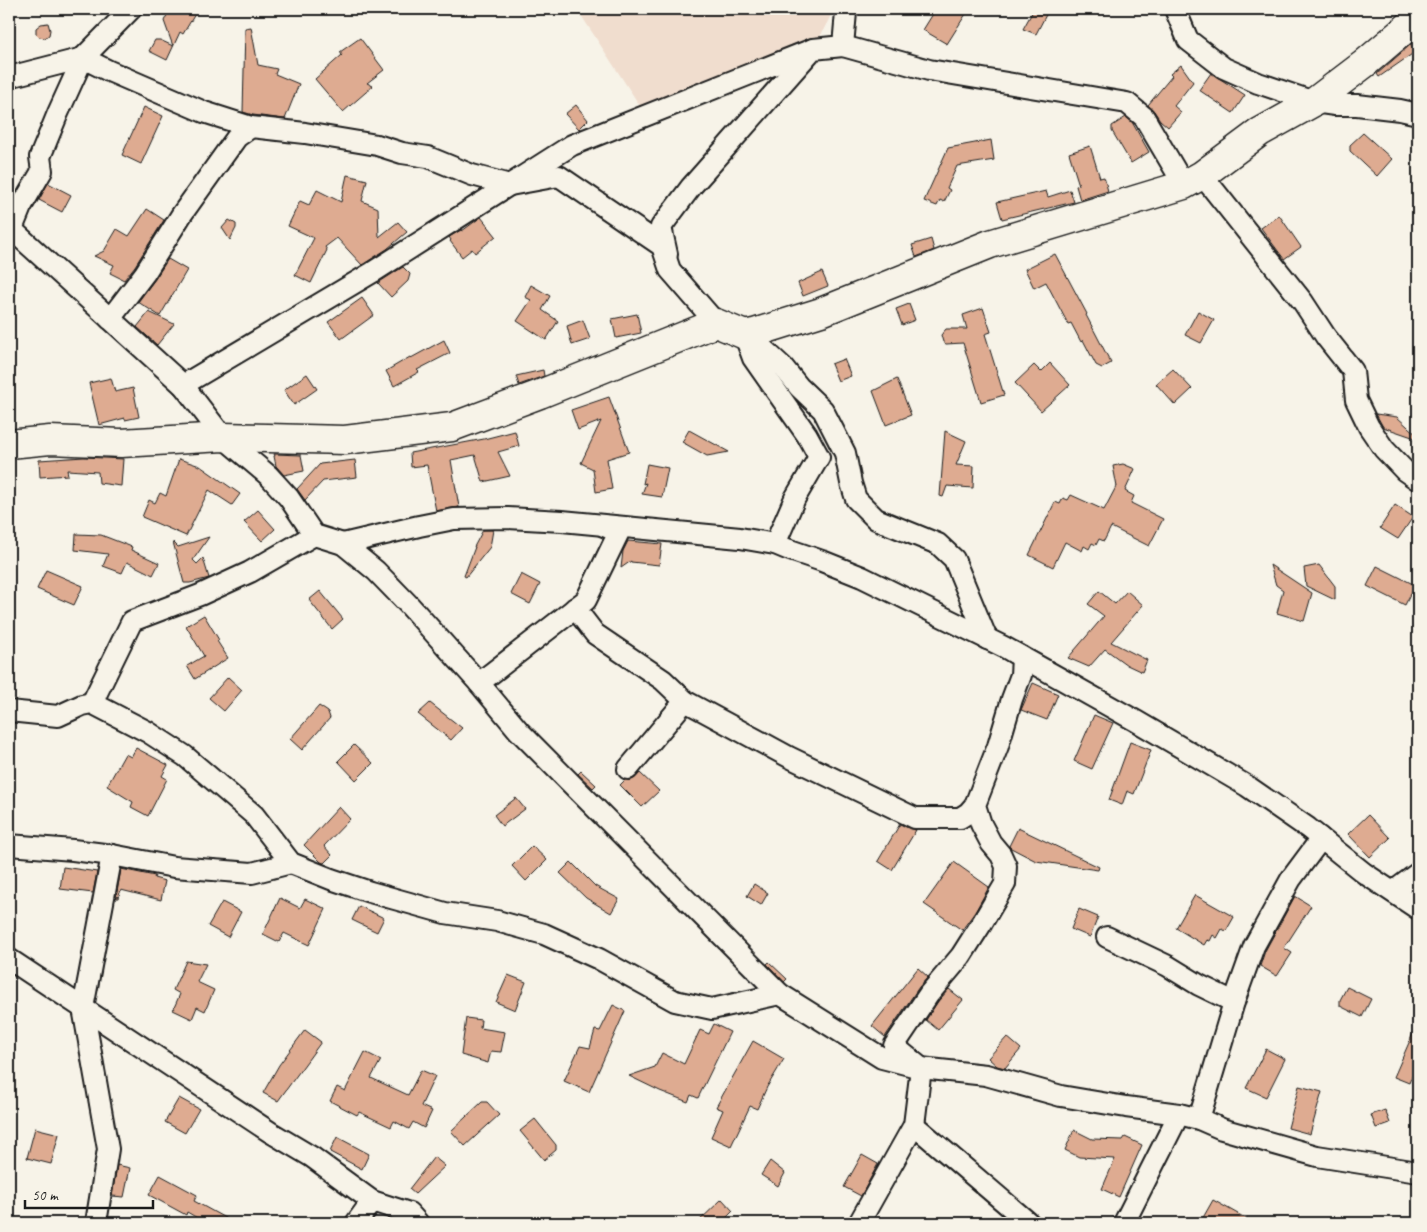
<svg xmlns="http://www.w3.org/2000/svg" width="1427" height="1232" viewBox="0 0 1427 1232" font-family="Caveat,sans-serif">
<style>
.built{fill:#f0ddce}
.building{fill:#deab91;stroke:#1c1c1c}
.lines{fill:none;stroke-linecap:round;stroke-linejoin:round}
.street-casing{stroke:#1c1c1c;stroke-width:24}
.secondary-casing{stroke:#1c1c1c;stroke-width:31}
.street{stroke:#f7f3e8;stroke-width:20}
.secondary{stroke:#f7f3e8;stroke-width:28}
</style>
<rect width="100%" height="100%" fill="#f7f3e8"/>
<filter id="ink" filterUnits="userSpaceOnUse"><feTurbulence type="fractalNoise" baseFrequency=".02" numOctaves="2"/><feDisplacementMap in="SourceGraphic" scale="10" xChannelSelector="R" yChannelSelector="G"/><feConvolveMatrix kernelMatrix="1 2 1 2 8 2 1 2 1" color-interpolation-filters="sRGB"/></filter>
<g filter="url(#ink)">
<polygon class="built" points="577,9 834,9 819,39 642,109"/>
<g class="building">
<polygon points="170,9 198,9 183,34 180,32 167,60 149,51 155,40 160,40 173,46 164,21"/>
<polygon points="936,9 969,9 947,44 923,30"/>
<polygon points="1034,9 1049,9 1036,34 1023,29"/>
<polygon points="48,23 50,30 49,35 45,38 39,37 36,34 36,28 41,24"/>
<polygon points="251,27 258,65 277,69 275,74 299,84 285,119 253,115 243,112 245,28"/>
<polygon points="360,38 384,70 367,83 373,86 343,112 315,79 342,55 340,52"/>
<polygon points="1417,39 1418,41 1418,50 1379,77 1377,74"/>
<polygon points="1181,65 1193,82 1174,106 1181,112 1168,127 1160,120 1154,111 1148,105 1172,76 1170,74"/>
<polygon points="1211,73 1245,95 1233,113 1199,90"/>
<polygon points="576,105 588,120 579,129 565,114"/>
<polygon points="144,107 163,116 141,164 122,155"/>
<polygon points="1126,117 1132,122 1149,152 1131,163 1112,131 1112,126"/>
<polygon points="1363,133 1392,159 1377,176 1350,151 1350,145"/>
<polygon points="991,140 994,160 957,166 947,188 950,190 944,202 940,200 937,206 924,201 948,148"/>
<polygon points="1090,146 1100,178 1104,177 1108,191 1080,200 1076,186 1079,185 1069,153"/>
<polygon points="347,175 367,180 362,201 378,208 379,237 398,222 407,232 387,249 362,265 337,238 325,247 327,250 311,283 295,275 314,238 288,226 300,201 309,205 317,190 341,202"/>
<polygon points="48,183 71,195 62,212 39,200"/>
<polygon points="1070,190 1074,202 1002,219 997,202 1046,191 1048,197"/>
<polygon points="147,209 164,220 135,266 124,280 110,273 114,265 94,256 104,251 117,229 129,236"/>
<polygon points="1279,215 1301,247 1284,259 1261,228"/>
<polygon points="481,217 496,236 475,253 472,249 462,257 450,241 451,240 449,237 461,230 462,231"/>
<polygon points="229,220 236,224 236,228 230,240 222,228"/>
<polygon points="931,239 934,250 916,257 912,245"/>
<polygon points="1055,254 1087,314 1086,315 1111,363 1102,368 1096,365 1083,340 1081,342 1071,323 1068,324 1046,282 1034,288 1025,269"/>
<polygon points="168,259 187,270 160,316 138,302 155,279"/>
<polygon points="403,267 410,274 408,281 391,297 378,283"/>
<polygon points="822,272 828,286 803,296 798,283"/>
<polygon points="531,285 550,296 542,310 558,321 546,340 517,321 531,300 525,297"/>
<polygon points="362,298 374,315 341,339 328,322"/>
<polygon points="909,304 915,320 902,325 896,309"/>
<polygon points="983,308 991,332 985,334 1004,395 981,402 963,343 946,344 943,342 941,335 946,329 967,329 963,315"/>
<polygon points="1198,311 1214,320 1201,343 1185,335"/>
<polygon points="149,312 174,324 157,345 137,327"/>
<polygon points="637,314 641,333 616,338 612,319"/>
<polygon points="583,320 590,339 572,345 567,326"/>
<polygon points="444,340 450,353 417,370 419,372 394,386 386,371 410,357 411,358"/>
<polygon points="844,359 851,376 838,381 831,364"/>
<polygon points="1050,363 1070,385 1041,411 1015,383 1034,365 1041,372"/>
<polygon points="1173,369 1192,389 1175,405 1156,384"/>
<polygon points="543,370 544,376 519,385 516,376"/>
<polygon points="307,374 317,389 294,405 284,390"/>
<polygon points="111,378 115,392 133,388 139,417 125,420 125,418 99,425 89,383"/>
<polygon points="897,379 911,415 886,425 873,391"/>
<polygon points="609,397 629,452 607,459 612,489 596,492 593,469 581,463 601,421 578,430 571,410"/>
<polygon points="1376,414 1397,417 1418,436 1418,439 1383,427"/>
<polygon points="689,430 729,452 707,456 682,442"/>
<polygon points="515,431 519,446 498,452 510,476 483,482 475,455 451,460 459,507 436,511 427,465 411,467 410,453 484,439"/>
<polygon points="945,431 966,441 956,465 974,466 973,488 947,486 943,497 940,496"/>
<polygon points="274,454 301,455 304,471 284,475 276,466 274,456 275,456"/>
<polygon points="84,457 123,459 121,486 99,483 98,472 67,470 68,475 40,477 39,460"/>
<polygon points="179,459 200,466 240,494 232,505 209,490 186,536 142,517 149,500 155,503 160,493 166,496"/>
<polygon points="355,460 357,477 323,481 305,500 297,489 320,464"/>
<polygon points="647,464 668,468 662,497 642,494 646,483 643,484"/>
<polygon points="1123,464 1135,469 1125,491 1134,496 1131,503 1163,519 1149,546 1111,527 1104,541 1099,539 1096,545 1092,543 1089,549 1084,546 1082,551 1065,542 1053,567 1029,555 1055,502 1060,504 1063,498 1068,500 1071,495 1104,510 1116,487 1117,487 1113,466"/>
<polygon points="1395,505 1413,517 1398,539 1380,528"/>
<polygon points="258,510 275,529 262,541 244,522"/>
<polygon points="483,530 493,530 490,547 466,577 464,576 475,547 474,547"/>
<polygon points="76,534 101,535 132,547 131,550 159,563 153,575 127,562 122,573 103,566 108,554 75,550"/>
<polygon points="209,537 193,560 197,564 203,558 209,578 190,583 184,583 173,542 178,547"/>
<polygon points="628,541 662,544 659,565 631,562 631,561 621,568 623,551"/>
<polygon points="1270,565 1312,593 1304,621 1277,613 1283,590 1276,585"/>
<polygon points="1319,565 1335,586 1335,600 1306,586 1304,568"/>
<polygon points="1377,566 1415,585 1405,605 1367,586"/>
<polygon points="46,570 83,586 74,605 37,589"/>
<polygon points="521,574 540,584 530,604 511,594"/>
<polygon points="320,591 343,619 332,629 309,600"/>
<polygon points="1099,591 1115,604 1127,591 1143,605 1111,642 1147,660 1142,672 1127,665 1105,649 1089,667 1068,658 1104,616 1088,604"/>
<polygon points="204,615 219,640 217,641 228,658 195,679 187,666 204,656 186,626"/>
<polygon points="228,677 242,690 224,711 209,698"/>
<polygon points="1033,683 1058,694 1047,720 1021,710"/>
<polygon points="430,703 462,728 451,740 418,714"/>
<polygon points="319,706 328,712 330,718 302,750 290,739"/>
<polygon points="1094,715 1113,723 1092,769 1074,761"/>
<polygon points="1130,742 1151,750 1134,794 1127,791 1122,805 1109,800"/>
<polygon points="354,745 373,763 356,780 338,761"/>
<polygon points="136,748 168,765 162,776 167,779 148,816 131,807 133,802 107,786 125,754 131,757"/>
<polygon points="581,771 596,785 593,788 578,774"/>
<polygon points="640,773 659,791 642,807 620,785 625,780 632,780"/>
<polygon points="516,798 525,809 502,826 494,815"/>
<polygon points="339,807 350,819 324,846 332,855 324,863 321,862 304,845"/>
<polygon points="1368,815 1390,838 1370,857 1348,834"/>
<polygon points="900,824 910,829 916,830 892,870 878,861"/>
<polygon points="1018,828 1099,867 1098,870 1036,861 1011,848 1009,846"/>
<polygon points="532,846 547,860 526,881 512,866"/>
<polygon points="571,862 595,886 619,899 611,913 586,898 560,873"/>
<polygon points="954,862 989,887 975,912 962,930 924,904"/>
<polygon points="63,867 97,872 93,893 60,889"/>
<polygon points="121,869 150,875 155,876 154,878 165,881 161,900 121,890 118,898 116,898"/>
<polygon points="754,884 768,893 761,905 747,896"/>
<polygon points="1195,895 1234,917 1226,931 1222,929 1217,938 1213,935 1210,941 1207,940 1204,945 1176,928"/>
<polygon points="1295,896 1311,906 1284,948 1292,953 1277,976 1260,966 1265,951"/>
<polygon points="280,898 300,908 305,899 326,909 309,945 284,933 279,942 263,934"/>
<polygon points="222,902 241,912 228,937 208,926"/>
<polygon points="359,906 384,918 377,932 352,920"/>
<polygon points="1079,909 1098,917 1090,937 1071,929"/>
<polygon points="186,961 206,964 197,982 214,990 205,1011 197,1007 192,1019 173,1010 180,994 173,990"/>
<polygon points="769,962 787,979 784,982 767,964"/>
<polygon points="918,968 928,977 919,987 885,1037 872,1026"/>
<polygon points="508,975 526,982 515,1010 496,1002"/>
<polygon points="1347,987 1371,999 1362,1017 1340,1006 1340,1000"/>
<polygon points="949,989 963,1000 938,1030 926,1020 938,1001"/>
<polygon points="613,1005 625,1011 589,1092 564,1081 580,1046 590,1048 595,1030 600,1031"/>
<polygon points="466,1018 481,1020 480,1028 505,1032 501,1052 491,1051 488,1063 461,1055"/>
<polygon points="1418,1022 1418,1061 1409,1083 1394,1077"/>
<polygon points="714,1024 730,1032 698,1098 691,1095 688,1102 660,1091 629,1076 655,1067 662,1053 684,1064 700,1030 709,1034"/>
<polygon points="305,1030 321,1042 278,1101 263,1093 279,1065"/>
<polygon points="1007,1037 1021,1049 1005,1068 997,1066 988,1058"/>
<polygon points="753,1041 784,1059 767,1087 757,1109 750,1106 731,1146 711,1137 723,1110 716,1107"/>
<polygon points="1266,1049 1285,1059 1266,1097 1246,1088"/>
<polygon points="365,1052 381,1060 371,1078 408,1095 421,1070 435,1076 421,1106 432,1111 424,1128 413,1122 409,1129 394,1121 391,1127 359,1112 357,1115 330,1101 337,1087 345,1091"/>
<polygon points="1299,1086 1322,1092 1310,1134 1288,1128"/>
<polygon points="179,1098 199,1109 185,1133 165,1122"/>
<polygon points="482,1102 487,1102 499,1115 465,1146 451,1131"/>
<polygon points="1385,1110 1390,1123 1376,1128 1371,1115"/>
<polygon points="535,1119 556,1145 556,1150 544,1160 520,1131"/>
<polygon points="35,1128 59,1134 51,1164 27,1158"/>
<polygon points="1074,1130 1092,1139 1123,1140 1125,1137 1142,1145 1119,1197 1102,1189 1115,1159 1079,1157 1065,1150"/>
<polygon points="337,1137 369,1154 362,1169 330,1152"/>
<polygon points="862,1155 878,1164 861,1196 844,1187"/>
<polygon points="434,1157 445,1166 415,1194 409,1189"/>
<polygon points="770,1161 785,1173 778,1186 761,1175"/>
<polygon points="117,1165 130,1168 124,1197 112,1196"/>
<polygon points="160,1175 197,1195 194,1201 234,1223 206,1223 187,1212 186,1215 149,1195"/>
<polygon points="722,1199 733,1211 721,1223 697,1223"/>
<polygon points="1213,1200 1254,1223 1200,1223"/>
</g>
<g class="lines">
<g class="street-casing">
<g id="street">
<polyline points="1175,9 1188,40 1224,68 1258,83 1314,102 1335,105 1357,105 1400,110 1418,114"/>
<polyline points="843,46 929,70 1127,103 1144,117 1184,185"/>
<polyline points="9,77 83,58 109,71 204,112 251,127 305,133 377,145 402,153 428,157 472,175 510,185 559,176 662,246 670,270 716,323"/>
<polyline points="1202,175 1303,302 1326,337 1353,371 1356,400 1369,427 1384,449 1405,471 1418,480"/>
<polyline points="9,227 183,385 223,437 269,476 289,498 314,535 343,544 376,571 409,605 479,683 519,731 780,994 882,1058 921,1068 986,1075 1061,1096 1126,1107 1179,1114 1199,1119 1222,1129 1317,1156 1418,1172"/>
<polyline points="12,229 21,207 42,171 40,157 58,113 83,58 131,9"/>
<polyline points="667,254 661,227 691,187 813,49 843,46 846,12 847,9"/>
<polyline points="110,319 145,273 182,214 237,137 251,127"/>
<polyline points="754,333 760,346 783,367 799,387 823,410 845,453 851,483 856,499 876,519 938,544 954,559 987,639"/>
<polyline points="746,339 753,358 807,435 819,457 795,498 775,544"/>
<polyline points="183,385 373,272 572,145 813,49"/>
<polyline points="343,544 419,526 454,519 508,518 562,521 740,538 775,544 787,549 822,561 862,577 1004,647 1136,721 1247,786 1308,828 1364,873 1418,909"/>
<polyline points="575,608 595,634 663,680 685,701 789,757 915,818 960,818 968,813 975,805"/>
<polyline points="479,683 586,600 619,532 604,526"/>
<polyline points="92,703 132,621 200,595 250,572 314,535"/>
<polyline points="9,711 58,716 82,705 92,703 148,732 185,756 254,815 291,863 331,879 370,892 445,913 497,921 544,934 599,959 675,1001 712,1009 780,994"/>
<polyline points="628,769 685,701"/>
<polyline points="9,845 73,850 112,855"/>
<polyline points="1394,891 1418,873"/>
<polyline points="1107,937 1168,966 1199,985 1234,1002"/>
<polyline points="9,959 270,1132 312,1157 372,1201 409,1213 418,1223"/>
<polyline points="1199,1119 1234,1002 1254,946 1291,879 1320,840 1319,837"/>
<polyline points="914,1125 1029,1223"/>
<polyline points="96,1223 108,1149 83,1008 112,855 174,867 252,873 291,863"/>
<polyline points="356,1223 372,1201"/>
<polyline points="859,1223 914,1125 921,1068 894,1046 929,994 961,956 982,923 1005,884 1006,866 1001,855 991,843 981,824 975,805 998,746 1012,699 1021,675 1022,657 1013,652"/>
<polyline points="1124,1223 1179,1114"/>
</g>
</g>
<g class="secondary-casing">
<polyline id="secondary" points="9,444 50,440 121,443 223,437 345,440 452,427 540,394 716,323 745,335 754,333 821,312 990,244 1184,185 1202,175 1260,132 1314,102 1364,64 1418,18"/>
</g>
<use href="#street" class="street"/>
<use href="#secondary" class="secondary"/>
</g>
</g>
<rect width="1427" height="1232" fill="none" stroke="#f7f3e8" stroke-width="30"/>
<rect x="15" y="15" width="1397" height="1202" fill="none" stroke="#1c1c1c" stroke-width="2" filter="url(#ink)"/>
<path d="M25 1200v8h128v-8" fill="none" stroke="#1c1c1c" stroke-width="2.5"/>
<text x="32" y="1200" font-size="15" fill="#1c1c1c" stroke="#f7f3e8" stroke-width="4" paint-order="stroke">50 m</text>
</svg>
